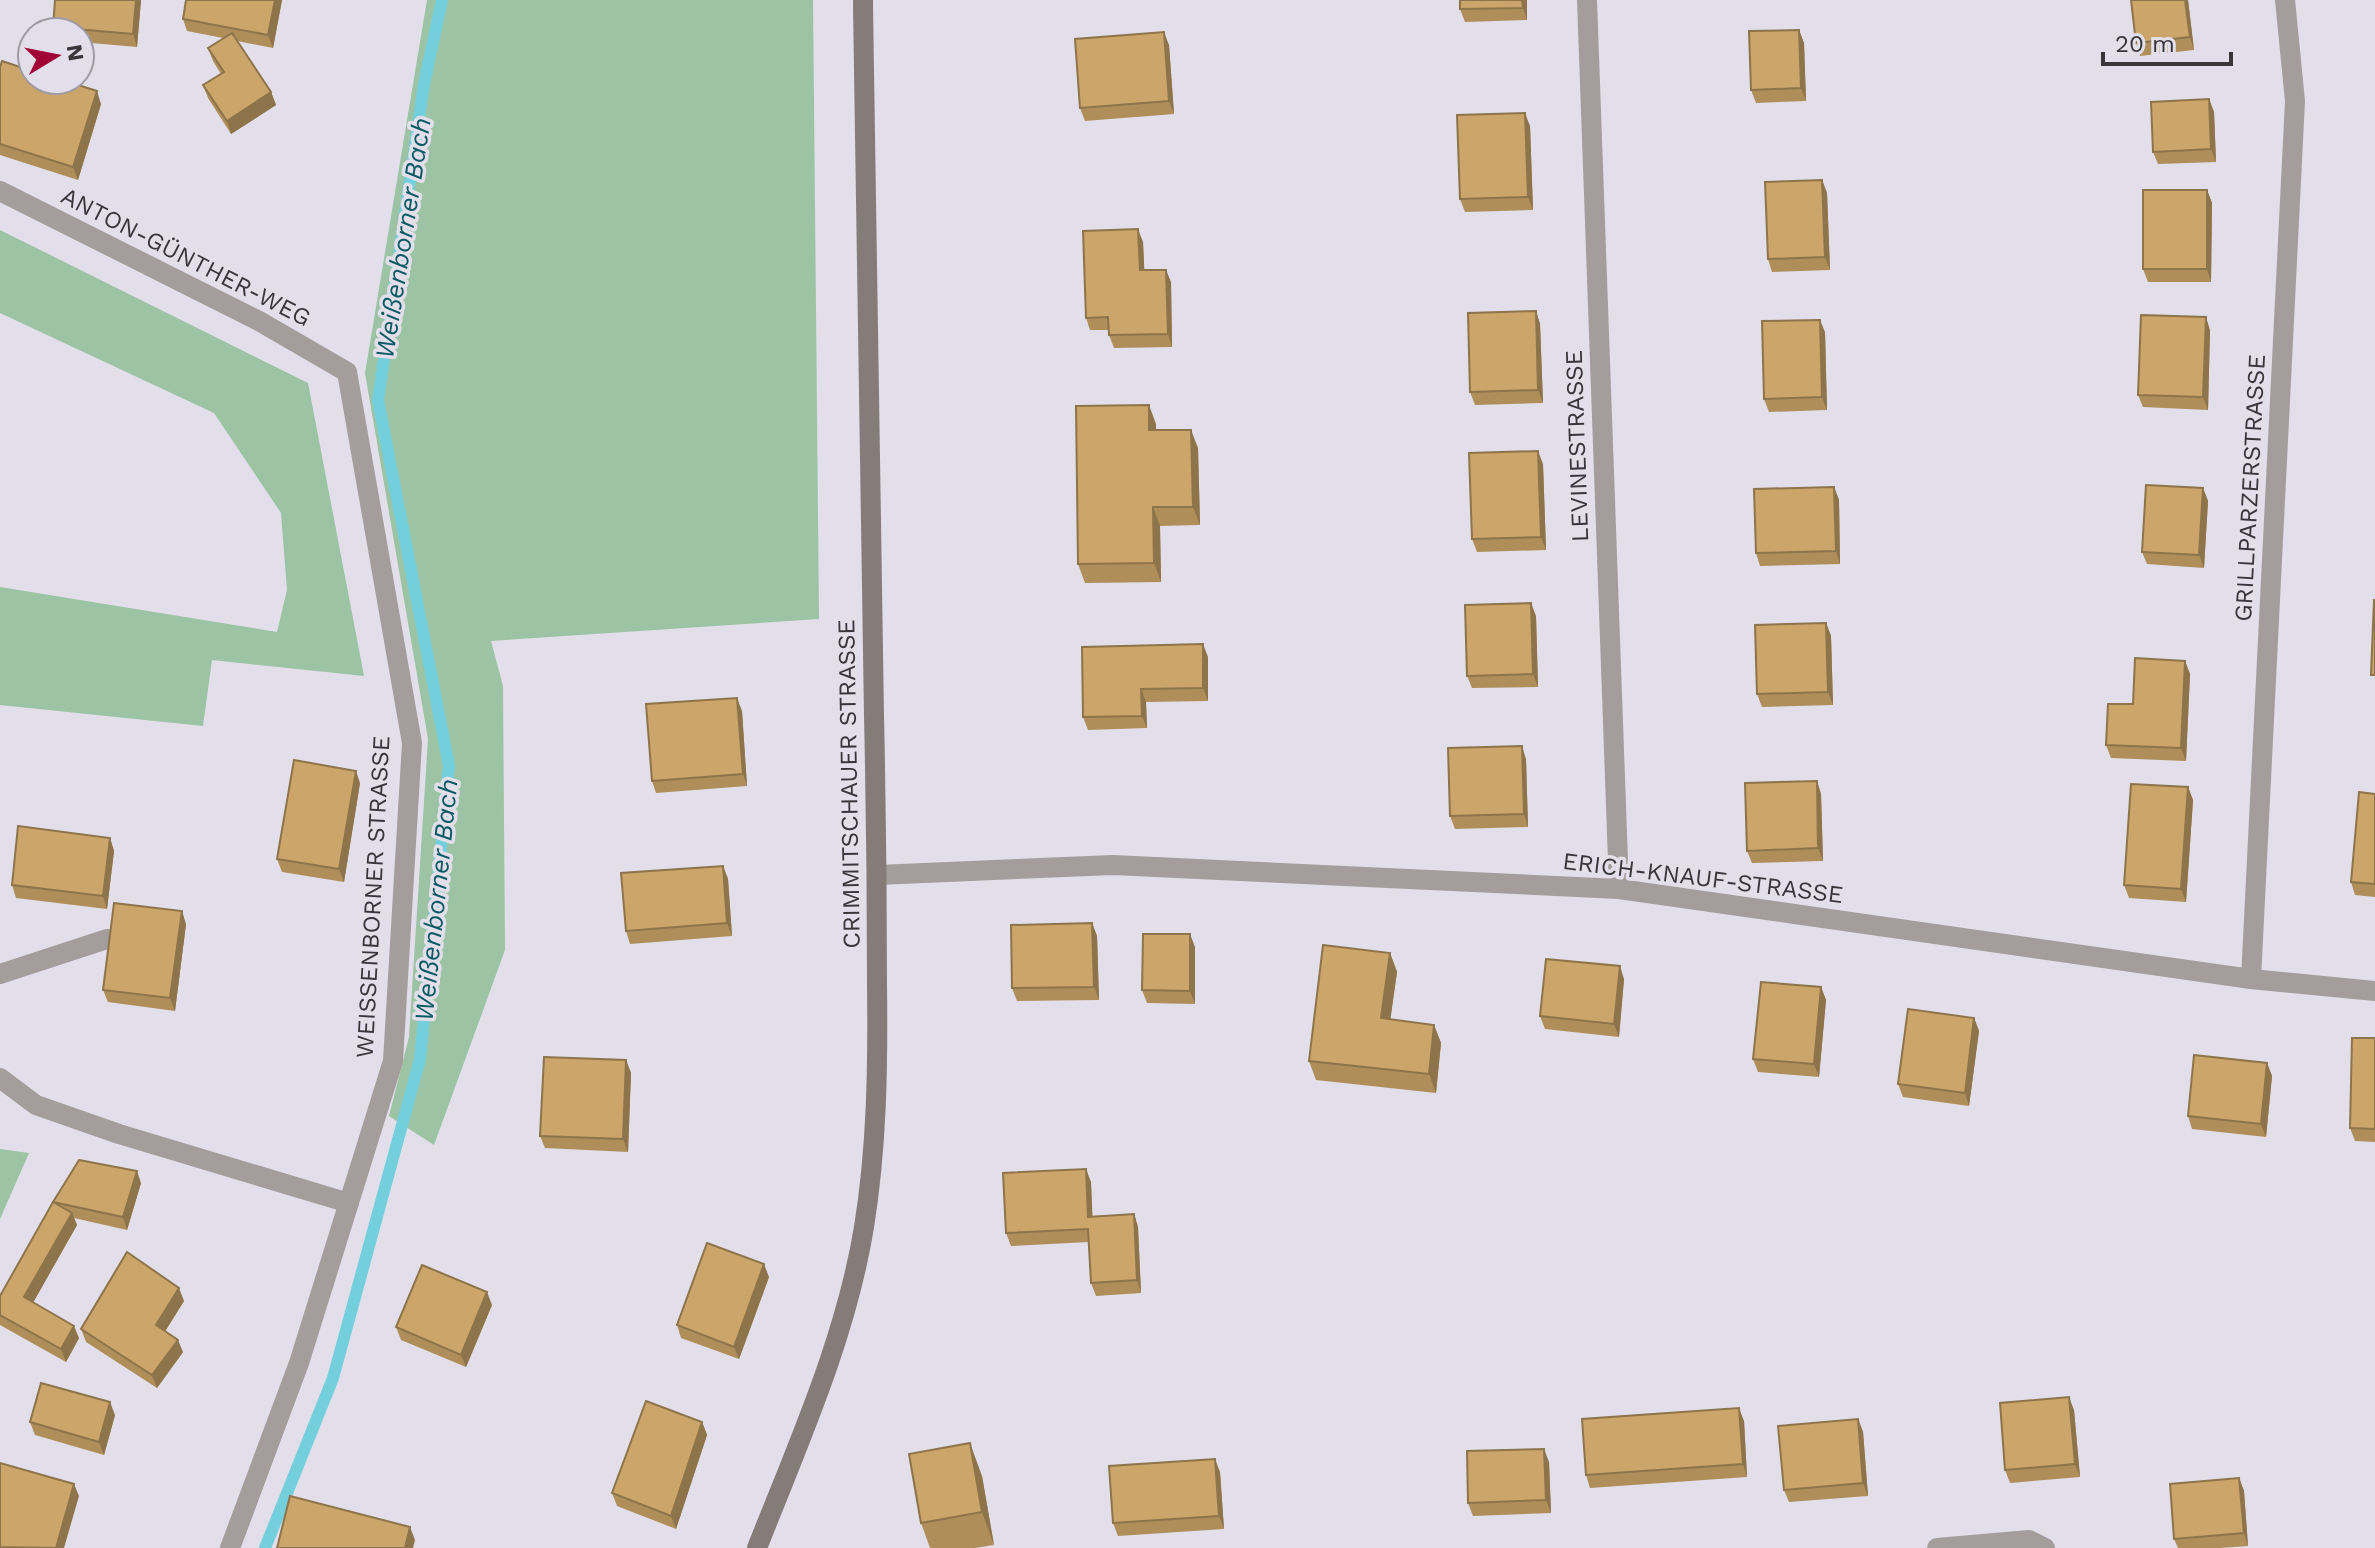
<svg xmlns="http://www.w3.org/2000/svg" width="2375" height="1548" viewBox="0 0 2375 1548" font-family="'Work Sans',sans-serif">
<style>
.green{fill:#9cc3a4}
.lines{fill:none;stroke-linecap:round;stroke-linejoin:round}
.stream{stroke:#74cfdd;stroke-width:12}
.lane{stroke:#a39d9b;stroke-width:20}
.street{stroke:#a39d9b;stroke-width:20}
.secondary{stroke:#857c7a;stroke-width:20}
.wall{fill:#af8e5a}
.shaded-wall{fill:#8e744a}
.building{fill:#cba569;stroke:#8e744a;stroke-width:2}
.labels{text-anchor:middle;stroke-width:7;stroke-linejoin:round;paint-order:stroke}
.street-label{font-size:24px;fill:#38363b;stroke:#e2dfeb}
.water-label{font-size:26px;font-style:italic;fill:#075a64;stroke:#e2dfeb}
</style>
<rect width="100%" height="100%" fill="#e2dfeb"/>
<g class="green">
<polygon points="427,0 813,0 819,619 491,641 503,686 505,950 434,1145 389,1116 409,1037 428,739 365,373"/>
<polygon points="0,230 308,383 364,676 212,660 203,726 0,705 0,587 277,632 287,590 281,513 214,413 0,313"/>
<polygon points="0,1149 29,1153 0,1219"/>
</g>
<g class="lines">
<polyline class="stream" points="265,1548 333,1378 420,1059 449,766 378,400 424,84 442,0"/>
<g class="lane">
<polyline points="0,974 107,939"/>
<polyline points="0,1078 36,1105 119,1134 349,1203"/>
</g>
<g class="street">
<polyline points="1587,0 1619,889"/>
<polyline points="0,191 259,321 347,372 412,743 393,1061 299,1363 230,1548"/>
<polyline points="877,875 1113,865 1619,889 2251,979 2375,991"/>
<polyline points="2251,979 2295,101 2285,0"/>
<polyline points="1937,1548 2029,1540 2045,1548"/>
</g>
<path class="secondary" d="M757,1548C798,1444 846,1338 864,1227C877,1147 878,1065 877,984C877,895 876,806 874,716C869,478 865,239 863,0"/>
</g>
<g class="wall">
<polygon points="55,0 141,0 137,47 80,42 80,32 55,32 53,27"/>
<polygon points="186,0 282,0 273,48 237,41 271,92 276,105 231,134 208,98 203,85 221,74 213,61 208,48 223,38 187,31 183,19"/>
<polygon points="1527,0 1527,20 1465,22 1460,9"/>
<polygon points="2131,0 2188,0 2194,50 2140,56 2136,43"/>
<polygon points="1799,30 1804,43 1806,101 1756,103 1751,90"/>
<polygon points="1169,45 1174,114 1085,121 1080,108"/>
<polygon points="0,67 101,104 78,180 0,155"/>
<polygon points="2209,99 2214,112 2216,162 2158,164 2153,152"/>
<polygon points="1530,126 1533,210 1465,212 1460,199"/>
<polygon points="1822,180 1827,193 1830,270 1772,272 1768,259"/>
<polygon points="2207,190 2212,203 2211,282 2148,282 2143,269"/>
<polygon points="1143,242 1144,270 1171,282 1172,347 1114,348 1109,335 1109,330 1090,330 1086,318"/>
<polygon points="1536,311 1540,324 1543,403 1475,405 1470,392"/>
<polygon points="2210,330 2208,410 2143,407 2138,395"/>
<polygon points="1825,332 1827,410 1769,412 1764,399"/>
<polygon points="1156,424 1156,430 1198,448 1200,525 1160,526 1161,582 1085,583 1078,564"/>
<polygon points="1543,464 1546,550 1477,552 1472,539"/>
<polygon points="1834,487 1839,500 1840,564 1760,566 1756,553"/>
<polygon points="2203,488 2208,501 2204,568 2147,564 2142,552"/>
<polygon points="1536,616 1538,687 1472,688 1467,676"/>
<polygon points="1826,623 1831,636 1833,705 1762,707 1757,694"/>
<polygon points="1208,657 1208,701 1146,702 1147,728 1088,730 1083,717"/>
<polygon points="2185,661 2190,674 2186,761 2111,758 2106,745 2133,704"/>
<polygon points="742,711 747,786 656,793 652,781"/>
<polygon points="1526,759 1528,827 1455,829 1450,816"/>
<polygon points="1817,781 1821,794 1823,861 1752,863 1747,851"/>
<polygon points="360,783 344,882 282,872 277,859"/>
<polygon points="2188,787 2193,800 2186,902 2129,898 2124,885"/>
<polygon points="2375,794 2375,897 2355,895 2351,882"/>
<polygon points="110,838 114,851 107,909 16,898 12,885"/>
<polygon points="723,866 728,879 732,936 630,944 626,931"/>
<polygon points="1092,923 1097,936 1099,1000 1017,1001 1012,988"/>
<polygon points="186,924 175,1011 108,1002 103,990"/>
<polygon points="1195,947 1195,1004 1147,1003 1142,990"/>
<polygon points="1390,953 1397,972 1390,1019 1434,1025 1441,1043 1436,1093 1316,1080 1309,1061"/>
<polygon points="1624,979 1619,1037 1545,1029 1540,1016"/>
<polygon points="1821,987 1826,1000 1819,1077 1758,1072 1753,1059"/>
<polygon points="1974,1018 1979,1031 1969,1106 1903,1097 1898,1084"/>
<polygon points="2375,1038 2375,1142 2355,1141 2350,1128"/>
<polygon points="626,1060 631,1073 628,1152 545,1148 540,1136"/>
<polygon points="2267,1063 2272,1076 2266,1137 2192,1129 2188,1116"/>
<polygon points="1091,1182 1092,1216 1134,1214 1138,1227 1141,1293 1096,1296 1091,1283 1089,1242 1011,1246 1006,1233"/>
<polygon points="141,1183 127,1230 74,1218 77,1225 33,1302 79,1338 66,1362 0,1325 0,1296 53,1202"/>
<polygon points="769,1277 739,1359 681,1338 677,1325"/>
<polygon points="184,1301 165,1331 183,1352 157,1388 86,1342 81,1329"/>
<polygon points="492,1305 466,1367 401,1340 396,1327"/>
<polygon points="2074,1410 2080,1477 2010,1483 2005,1470"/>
<polygon points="115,1415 104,1455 35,1435 30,1422"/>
<polygon points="1858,1419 1863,1432 1868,1496 1789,1502 1784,1490"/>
<polygon points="1744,1421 1747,1477 1590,1488 1586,1475"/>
<polygon points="702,1422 707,1435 676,1529 617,1506 612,1493"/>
<polygon points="1549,1462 1551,1513 1473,1516 1468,1503"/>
<polygon points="1220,1472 1224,1529 1118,1536 1113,1523"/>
<polygon points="982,1476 994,1545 975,1548 930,1548 921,1523"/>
<polygon points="2239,1478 2244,1491 2248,1546 2220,1548 2178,1548 2174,1539"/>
</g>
<g class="shaded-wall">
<polygon points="136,0 141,0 137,47 133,34"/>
<polygon points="275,0 282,0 273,48 268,35"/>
<polygon points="1522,0 1527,0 1527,20 1523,8"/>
<polygon points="2185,0 2188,0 2194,50 2190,37"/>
<polygon points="1799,30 1804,43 1806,101 1801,88"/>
<polygon points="1164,32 1169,45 1174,114 1169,101"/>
<polygon points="97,91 101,104 78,180 73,167"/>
<polygon points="271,92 276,105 231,134 227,121"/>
<polygon points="2209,99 2214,112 2216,162 2211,149"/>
<polygon points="1525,113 1530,126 1533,210 1528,197"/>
<polygon points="1822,180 1827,193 1830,270 1825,257"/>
<polygon points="2207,190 2212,203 2211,282 2207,269"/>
<polygon points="1138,229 1143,242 1145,283 1140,270"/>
<polygon points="1166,270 1171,282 1172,347 1168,334"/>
<polygon points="1536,311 1540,324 1543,403 1538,390"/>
<polygon points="2206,317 2210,330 2208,410 2203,397"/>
<polygon points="1820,320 1825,332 1827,410 1822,397"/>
<polygon points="1149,405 1156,424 1156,449 1149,430"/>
<polygon points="1191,430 1198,448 1200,525 1193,507"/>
<polygon points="1538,451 1543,464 1546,550 1541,537"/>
<polygon points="1834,487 1839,500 1840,564 1836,551"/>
<polygon points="2203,488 2208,501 2204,568 2199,555"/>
<polygon points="1153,507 1160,526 1161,582 1154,563"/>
<polygon points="1531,603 1536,616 1538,687 1533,674"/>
<polygon points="1826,623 1831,636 1833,705 1828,692"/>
<polygon points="1203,644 1208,657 1208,701 1203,688"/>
<polygon points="2185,661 2190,674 2186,761 2181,748"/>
<polygon points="1141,689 1146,702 1147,728 1142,716"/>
<polygon points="737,698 742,711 747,786 743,774"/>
<polygon points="1522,746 1526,759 1528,827 1524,814"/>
<polygon points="356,771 360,783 344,882 339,869"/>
<polygon points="1817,781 1821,794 1823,861 1818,848"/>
<polygon points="2188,787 2193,800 2186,902 2181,889"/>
<polygon points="110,838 114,851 107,909 103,896"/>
<polygon points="723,866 728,879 732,936 727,923"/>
<polygon points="182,911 186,924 175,1011 170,998"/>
<polygon points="1092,923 1097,936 1099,1000 1094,987"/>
<polygon points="1190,934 1195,947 1195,1004 1190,991"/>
<polygon points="1390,953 1397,972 1388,1037 1381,1018"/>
<polygon points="1620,966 1624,979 1619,1037 1614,1024"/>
<polygon points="1821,987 1826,1000 1819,1077 1814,1064"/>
<polygon points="1974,1018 1979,1031 1969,1106 1965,1093"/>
<polygon points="1434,1025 1441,1043 1436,1093 1429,1074"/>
<polygon points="626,1060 631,1073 628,1152 623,1139"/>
<polygon points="2267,1063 2272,1076 2266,1137 2261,1124"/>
<polygon points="1086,1169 1091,1182 1093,1229 1088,1217"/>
<polygon points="137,1171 141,1183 127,1230 123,1217"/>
<polygon points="72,1213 77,1225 29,1310 24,1297"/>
<polygon points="1134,1214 1138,1227 1141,1293 1137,1280"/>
<polygon points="764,1264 769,1277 739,1359 734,1347"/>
<polygon points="179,1288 184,1301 161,1338 156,1325"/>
<polygon points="487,1292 492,1305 466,1367 461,1355"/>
<polygon points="74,1326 79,1338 66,1362 61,1349"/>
<polygon points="178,1340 183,1352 157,1388 152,1375"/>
<polygon points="2069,1397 2074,1410 2080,1477 2075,1464"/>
<polygon points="110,1402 115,1415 104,1455 99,1442"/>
<polygon points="1739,1408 1744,1421 1747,1477 1743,1464"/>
<polygon points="1858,1419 1863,1432 1868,1496 1863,1483"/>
<polygon points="702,1422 707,1435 676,1529 671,1516"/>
<polygon points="970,1443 982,1476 994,1545 982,1512"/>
<polygon points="1544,1449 1549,1462 1551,1513 1546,1500"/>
<polygon points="1215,1459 1220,1472 1224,1529 1219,1516"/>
<polygon points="2239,1478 2244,1491 2248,1546 2244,1533"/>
<polygon points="74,1484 79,1496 64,1548 56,1548"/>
<polygon points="410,1527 415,1540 413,1548 405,1548"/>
</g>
<g class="building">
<polygon points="55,0 136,0 133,34 53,27"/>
<polygon points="186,0 275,0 268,35 183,19"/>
<polygon points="1460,0 1522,0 1523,8 1460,9"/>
<polygon points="2131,0 2185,0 2190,37 2136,43"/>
<polygon points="1799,30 1801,88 1751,90 1749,31"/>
<polygon points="1164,32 1169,101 1080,108 1075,39"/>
<polygon points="232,33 271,92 227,121 203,85 224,72 208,48"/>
<polygon points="2,61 32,71 32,80 62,80 97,91 73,167 0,144 0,67"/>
<polygon points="2209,99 2211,149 2153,152 2151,102"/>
<polygon points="1525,113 1528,197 1460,199 1457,115"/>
<polygon points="1822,180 1825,257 1768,259 1765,182"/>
<rect x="2143" y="190" width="64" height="79"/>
<polygon points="1138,229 1140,270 1166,270 1168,334 1109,335 1108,317 1086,318 1083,231"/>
<polygon points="1536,311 1538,390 1470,392 1468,313"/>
<polygon points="2141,315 2206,317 2203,397 2138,395"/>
<polygon points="1820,320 1822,397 1764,399 1762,321"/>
<polygon points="1149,405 1149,430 1191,430 1193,507 1153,507 1154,563 1078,564 1076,406"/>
<polygon points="1538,451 1541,537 1472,539 1469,453"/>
<polygon points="2146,485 2203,488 2199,555 2142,552"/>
<polygon points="1834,487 1836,551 1756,553 1754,489"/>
<polygon points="2374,600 2375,600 2375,675 2371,675"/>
<polygon points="1531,603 1533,674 1467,676 1465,605"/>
<polygon points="1826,623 1828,692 1757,694 1755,625"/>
<polygon points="1203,644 1203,688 1141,689 1142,716 1083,717 1082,647"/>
<polygon points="2135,658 2185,661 2181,748 2106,745 2108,704 2133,704"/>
<polygon points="737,698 743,774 652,781 646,704"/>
<polygon points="1522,746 1524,814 1450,816 1448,748"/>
<polygon points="294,760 356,771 339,869 277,859"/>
<polygon points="1817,781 1818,848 1747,851 1745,783"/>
<polygon points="2131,784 2188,787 2181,889 2124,885"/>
<polygon points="2359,792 2375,794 2375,884 2351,882"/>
<polygon points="18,826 110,838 103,896 12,885"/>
<polygon points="723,866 727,923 626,931 621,873"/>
<polygon points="114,903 182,911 170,998 103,990"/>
<polygon points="1092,923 1094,987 1012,988 1011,925"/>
<polygon points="1143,934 1190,934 1190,991 1142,990"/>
<polygon points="1323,945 1390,953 1381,1018 1434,1025 1429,1074 1309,1061"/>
<polygon points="1546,959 1620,966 1614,1024 1540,1016"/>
<polygon points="1761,982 1821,987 1814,1064 1753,1059"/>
<polygon points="1908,1009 1974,1018 1965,1093 1898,1084"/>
<polygon points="2352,1038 2375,1038 2375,1129 2350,1128"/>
<polygon points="2194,1055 2267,1063 2261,1124 2188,1116"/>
<polygon points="544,1057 626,1060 623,1139 540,1136"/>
<polygon points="79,1160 137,1171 123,1217 53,1202"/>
<polygon points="1086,1169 1088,1217 1134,1214 1137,1280 1091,1283 1088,1229 1006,1233 1003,1173"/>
<polygon points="53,1202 72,1213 24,1297 74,1326 61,1349 0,1315 0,1296"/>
<polygon points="707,1243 764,1264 734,1347 677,1325"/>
<polygon points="127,1252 179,1288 156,1325 178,1340 152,1375 81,1329"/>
<polygon points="422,1265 487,1292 461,1355 396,1327"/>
<polygon points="41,1383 110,1402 99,1442 30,1422"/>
<polygon points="2069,1397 2075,1464 2005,1470 2000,1403"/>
<polygon points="646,1401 702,1422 671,1516 612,1493"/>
<polygon points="1739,1408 1743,1464 1586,1475 1582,1419"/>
<polygon points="1858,1419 1863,1483 1784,1490 1778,1426"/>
<polygon points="970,1443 982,1512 921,1523 909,1454"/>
<polygon points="1544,1449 1546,1500 1468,1503 1467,1451"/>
<polygon points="1215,1459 1219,1516 1113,1523 1109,1466"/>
<polygon points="0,1463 74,1484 56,1548 0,1547"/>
<polygon points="2239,1478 2244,1533 2174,1539 2170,1484"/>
<polygon points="290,1496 410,1527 405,1548 277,1548"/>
</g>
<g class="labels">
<g class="street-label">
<text transform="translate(186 257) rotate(27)" y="8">ANTON-GÜNTHER-WEG</text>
<text transform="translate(1577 446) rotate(-92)" y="8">LEVINESTRASSE</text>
<text transform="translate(2250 488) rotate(-87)" y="8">GRILLPARZERSTRASSE</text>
<text transform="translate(849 784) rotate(-91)" y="8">CRIMMITSCHAUER STRASSE</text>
<text transform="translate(1703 878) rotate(7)" y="8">ERICH-KNAUF-STRASSE</text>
<text transform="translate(373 897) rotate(-87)" y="8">WEISSENBORNER STRASSE</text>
</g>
<g class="water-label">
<text transform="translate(403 238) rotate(-81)" y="9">Weißenborner Bach</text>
<text transform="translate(436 900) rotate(-84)" y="9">Weißenborner Bach</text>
</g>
</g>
<g transform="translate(56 56) rotate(80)"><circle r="38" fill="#e2dfeb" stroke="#9e9ba5" stroke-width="2"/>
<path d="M0-6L14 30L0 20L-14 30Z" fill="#a20337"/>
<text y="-12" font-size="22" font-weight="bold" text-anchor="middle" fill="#38363b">N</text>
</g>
<path d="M2103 52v12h128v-12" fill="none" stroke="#38363b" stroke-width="4"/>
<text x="2115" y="52" font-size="24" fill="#38363b" stroke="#e2dfeb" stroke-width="6" paint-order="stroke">20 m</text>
</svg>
